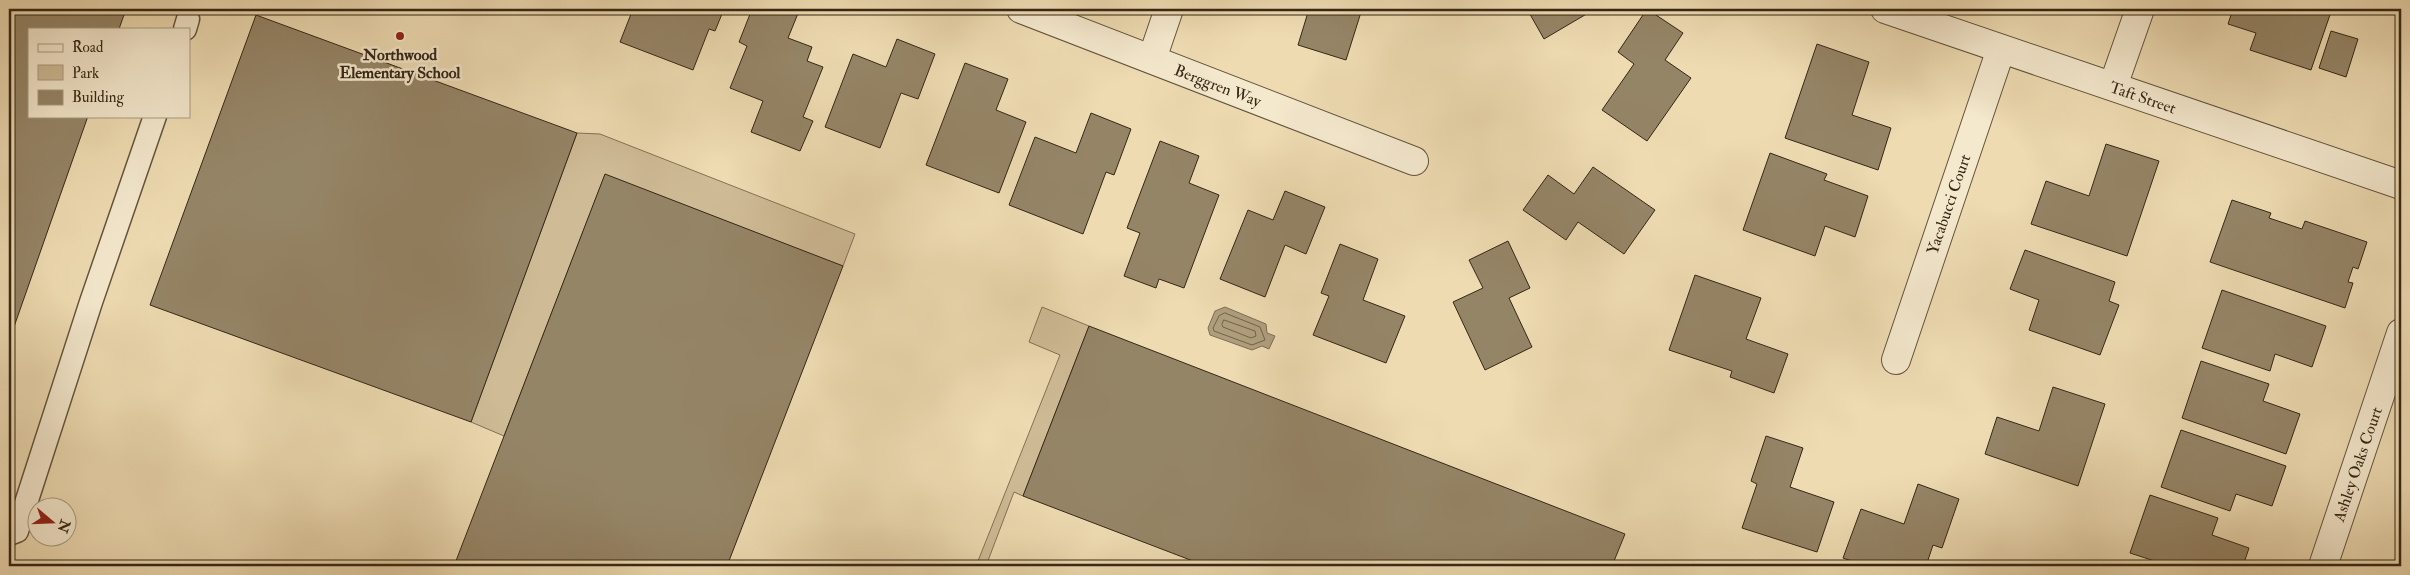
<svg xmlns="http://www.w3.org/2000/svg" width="2410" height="575" viewBox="0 0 2410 575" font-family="'IM FELL Double Pica',serif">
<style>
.green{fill:#cfbc97;stroke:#827256}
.water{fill:#af9e7d;stroke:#7e6e53}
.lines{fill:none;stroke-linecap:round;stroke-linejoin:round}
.shore{stroke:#726249;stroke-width:1}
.building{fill:#958567;stroke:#352715}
.service-casing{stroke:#63543c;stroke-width:25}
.minor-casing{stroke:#63543c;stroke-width:30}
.service{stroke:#f4e8cd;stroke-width:22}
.minor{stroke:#f4e8cd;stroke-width:28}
.poi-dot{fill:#8f2418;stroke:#f4e8cd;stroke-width:2}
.labels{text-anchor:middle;stroke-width:5;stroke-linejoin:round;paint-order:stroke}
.poi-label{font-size:16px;font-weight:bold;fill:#352715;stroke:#f4e8cd}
.street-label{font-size:16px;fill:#352715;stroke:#f4e8cd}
</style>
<rect width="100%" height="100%" fill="#eedbb2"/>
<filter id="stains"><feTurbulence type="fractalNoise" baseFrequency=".004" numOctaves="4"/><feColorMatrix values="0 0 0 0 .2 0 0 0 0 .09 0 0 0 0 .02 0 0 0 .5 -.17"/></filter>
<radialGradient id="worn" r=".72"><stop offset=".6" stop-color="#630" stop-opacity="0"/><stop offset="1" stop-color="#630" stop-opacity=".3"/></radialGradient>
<g class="green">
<polygon points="577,133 600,134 855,234 843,266 605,175 504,436 471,422"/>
<polygon points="1042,307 1089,326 1023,496 1014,492 986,566 976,566 1060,355 1029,342"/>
</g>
<polygon class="water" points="1225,307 1266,324 1267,333 1275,336 1269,349 1262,346 1252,350 1210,335 1208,328 1215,311"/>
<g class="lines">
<g class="shore">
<polygon points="1225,313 1260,327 1265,340 1252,345 1214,331 1213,328 1219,316"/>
<polygon points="1224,320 1255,331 1256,336 1251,338 1223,327 1222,325"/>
</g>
</g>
<g class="building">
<polygon points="9,9 126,9 119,29 29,29 29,116 88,116 9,341"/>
<polygon points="633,9 724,9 715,31 709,29 693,70 620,42"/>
<polygon points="752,9 793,9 799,11 788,38 812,47 807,61 823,67 803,117 813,121 800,151 751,132 763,101 730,88 747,46 739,42"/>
<polygon points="1309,9 1362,9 1346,60 1298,45"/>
<polygon points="1527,9 1595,9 1544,39"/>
<polygon points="1647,9 1683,33 1665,60 1691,78 1647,141 1602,110 1634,64 1618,52"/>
<polygon points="2233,9 2332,9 2311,70 2250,50 2256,33 2228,24"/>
<polygon points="256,15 577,133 471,422 150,305"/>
<polygon points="2331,31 2358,39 2346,77 2319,68"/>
<polygon points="897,39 935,54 918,99 901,93 880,148 825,127 853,54 886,67"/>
<polygon points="1817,44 1869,62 1852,115 1891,128 1878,170 1785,138"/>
<polygon points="965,63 1008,79 996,110 1026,122 999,193 926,165"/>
<polygon points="1091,113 1131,129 1114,175 1106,172 1083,234 1009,205 1035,137 1076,153"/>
<polygon points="1160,141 1199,156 1189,183 1219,195 1184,288 1159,279 1156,288 1124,276 1140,233 1127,228"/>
<polygon points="2106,144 2159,161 2127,256 2031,224 2046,181 2089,196"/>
<polygon points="1770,153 1827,174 1824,180 1868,196 1855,237 1825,226 1815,256 1743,230"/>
<polygon points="1593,167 1655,210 1624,254 1578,222 1566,240 1523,210 1548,175 1574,194"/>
<polygon points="605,174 843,266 809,354 727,566 454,566"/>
<polygon points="1285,191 1325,207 1306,254 1285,245 1265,297 1220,279 1248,210 1273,220"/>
<polygon points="2232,200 2271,213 2269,218 2302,229 2305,221 2367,242 2358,269 2353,267 2348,282 2353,283 2345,308 2210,262"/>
<polygon points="1508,241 1530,288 1509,298 1532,347 1485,370 1453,302 1483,288 1469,260"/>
<polygon points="1340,244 1378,259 1363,300 1405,316 1386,363 1313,335 1329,296 1321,293"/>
<polygon points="2025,250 2115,282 2109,301 2119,305 2100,355 2029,330 2039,300 2010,289"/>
<polygon points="1695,275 1761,298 1746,339 1788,354 1774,393 1730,377 1732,371 1669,350"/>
<polygon points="2222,290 2326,326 2312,367 2275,354 2270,371 2202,348"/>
<polygon points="1089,326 1625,534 1612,566 1206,566 1023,496"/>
<polygon points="2201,361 2269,384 2263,401 2300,414 2286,454 2182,418"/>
<polygon points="2053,387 2105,404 2078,486 1985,454 1997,417 2039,431"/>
<polygon points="2181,430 2286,466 2272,506 2236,494 2230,511 2161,487"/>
<polygon points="1766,436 1803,448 1790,487 1834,502 1817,552 1742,528 1757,484 1751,481"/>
<polygon points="1918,484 1959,499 1942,548 1933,545 1926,566 1866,566 1843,558 1861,509 1904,524"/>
<polygon points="2150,495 2218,518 2212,535 2249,548 2243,566 2170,566 2130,553"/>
</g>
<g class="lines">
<g class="service-casing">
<g id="service">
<polyline points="185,29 188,19"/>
<polyline points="9,534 17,531 91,302 155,116"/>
</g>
</g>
<g class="minor-casing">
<g id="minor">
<polyline points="1021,9 1414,161"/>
<polyline points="1885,9 2401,185"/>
<polyline points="1152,59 1169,9"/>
<polyline points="2113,86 2140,9"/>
<polyline points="1896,360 2001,49"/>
<polyline points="2323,566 2401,333"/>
</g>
</g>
<use href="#service" class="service"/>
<use href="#minor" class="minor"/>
</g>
<circle class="poi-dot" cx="400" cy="36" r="5"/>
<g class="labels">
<g class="poi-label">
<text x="400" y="60">Northwood<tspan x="400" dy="18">Elementary School</tspan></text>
</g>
<g class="street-label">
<text transform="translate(1218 85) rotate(21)" y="6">Berggren Way</text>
<text transform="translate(2143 97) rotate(19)" y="6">Taft Street</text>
<text transform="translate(1948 204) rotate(-71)" y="6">Yacabucci Court</text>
<text transform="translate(2357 464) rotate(-71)" y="6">Ashley Oaks Court</text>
</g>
</g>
<rect width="2410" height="575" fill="none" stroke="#eedbb2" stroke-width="30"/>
<rect x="10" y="10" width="2390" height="555" fill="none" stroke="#352715" stroke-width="2.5"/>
<rect x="15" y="15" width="2380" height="545" fill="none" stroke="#352715"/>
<rect x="28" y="28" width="162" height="90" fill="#f4e8cd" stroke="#a89b83"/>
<rect x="38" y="44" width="25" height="8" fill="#f4e8cd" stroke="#a89b83"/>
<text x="72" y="52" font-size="15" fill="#352715">Road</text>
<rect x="38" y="65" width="25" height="15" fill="#cfbc97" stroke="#a89b83"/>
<text x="72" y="78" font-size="15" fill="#352715">Park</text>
<rect x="38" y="90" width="25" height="15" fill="#958567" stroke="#a89b83"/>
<text x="72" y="102" font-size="15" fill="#352715">Building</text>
<g transform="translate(52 522) rotate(109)"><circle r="24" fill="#f4e8cd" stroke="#a89b83"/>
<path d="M0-4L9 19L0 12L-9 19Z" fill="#8f2418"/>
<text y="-8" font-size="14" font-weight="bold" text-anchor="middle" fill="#352715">N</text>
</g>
<rect width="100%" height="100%" filter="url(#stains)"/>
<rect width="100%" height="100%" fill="url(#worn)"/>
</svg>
